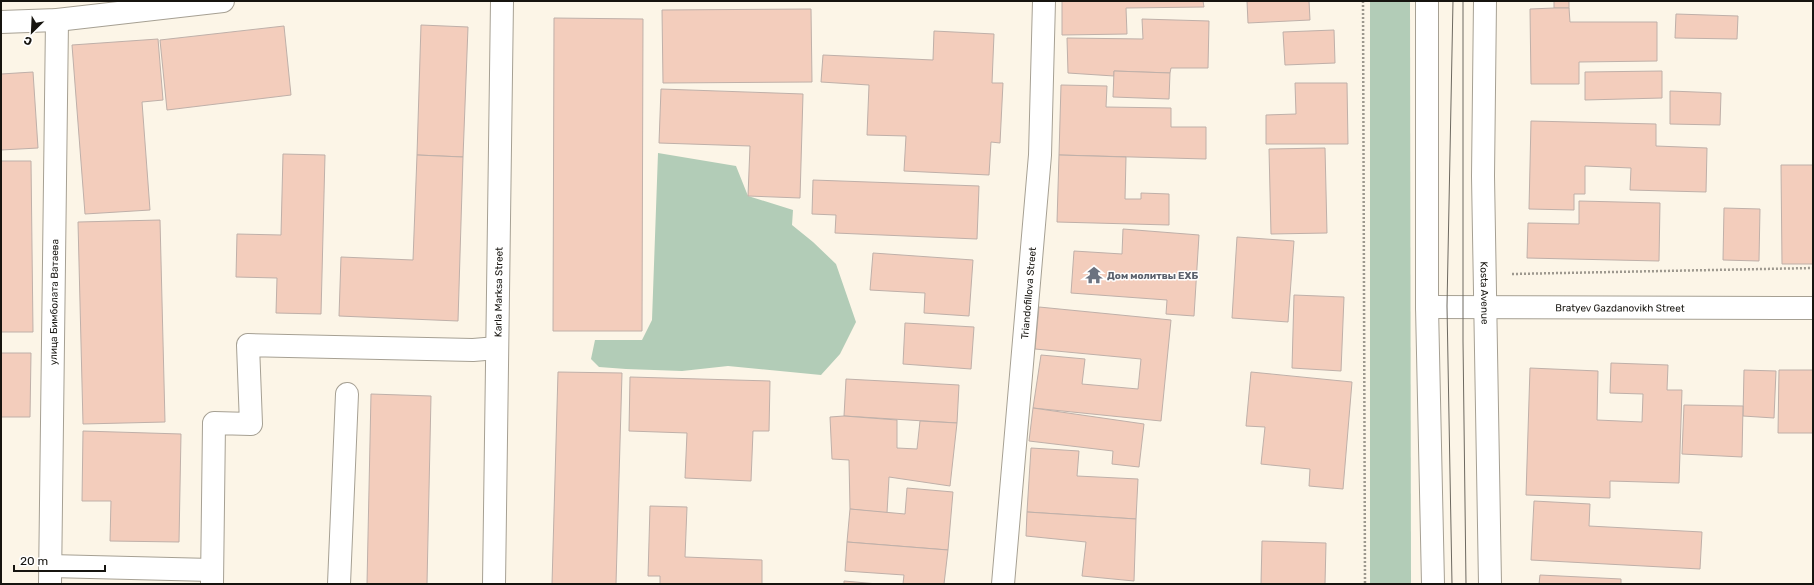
<svg xmlns="http://www.w3.org/2000/svg" width="1814" height="585" viewBox="0 0 1814 585" font-family="Rubik,sans-serif">
<style>
.green{fill:#b2ccb7}
.building{fill:#f3cdbc;stroke:#bfb0a9}
.lines{fill:none;stroke-linecap:round;stroke-linejoin:round}
.minor-casing{stroke:#a6a093;stroke-width:24}
.major-casing{stroke:#a6a093;stroke-width:24}
.path{stroke:#9d988e;stroke-width:2.5;stroke-dasharray:2 2;stroke-linecap:butt}
.minor{stroke:#fff;stroke-width:22}
.major{stroke:#fff;stroke-width:22}
.tram{stroke:#6d6960;stroke-width:1}
.labels{text-anchor:middle;stroke-width:3;stroke-linejoin:round;paint-order:stroke}
.worship-label{font-size:10px;font-weight:bold;fill:#5b616d;stroke:#fff;text-anchor:start}
.street-label{font-size:10px;fill:#16140f;stroke:#fff}
</style>
<rect width="100%" height="100%" fill="#fcf5e7"/>
<g class="green">
<polygon points="1370,1 1410,1 1411,584 1370,584"/>
<polygon points="658,153 736,166 748,196 793,210 792,225 813,242 836,264 856,322 840,354 821,375 728,366 682,371 626,369 599,367 591,359 595,340 642,340 652,320"/>
</g>
<g class="building">
<polygon points="1062,1 1203,1 1204,7 1126,8 1127,34 1062,35"/>
<polygon points="1247,1 1309,1 1310,20 1248,23"/>
<rect x="1554" y="1" width="15" height="7"/>
<polygon points="1554,8 1569,8 1570,22 1657,22 1657,61 1579,62 1579,84 1531,84 1530,9"/>
<polygon points="811,9 812,82 663,83 662,10"/>
<polygon points="1676,14 1738,16 1737,39 1675,38"/>
<polygon points="554,18 643,19 642,331 553,331"/>
<polygon points="1142,19 1209,21 1208,68 1171,68 1170,73 1114,71 1114,76 1068,73 1067,38 1143,39"/>
<polygon points="421,25 468,27 463,157 417,155"/>
<polygon points="284,26 291,95 167,110 160,40"/>
<polygon points="1334,30 1335,63 1285,65 1283,32"/>
<polygon points="934,31 994,34 992,83 1003,83 1000,143 991,142 989,175 904,171 906,136 867,135 869,85 821,82 823,55 933,60"/>
<polygon points="158,39 163,100 142,102 150,210 85,214 72,45"/>
<polygon points="1114,71 1170,73 1169,99 1113,97"/>
<polygon points="1662,71 1662,98 1585,100 1585,72"/>
<polygon points="33,72 38,148 1,150 1,74"/>
<polygon points="1295,83 1347,83 1348,144 1266,144 1266,115 1296,114"/>
<polygon points="1061,85 1107,86 1106,107 1171,108 1171,127 1206,127 1206,159 1059,155"/>
<polygon points="661,89 803,94 800,198 748,196 750,146 659,143"/>
<polygon points="1670,91 1721,93 1720,125 1670,124"/>
<polygon points="1531,121 1656,124 1656,146 1707,148 1706,192 1630,190 1631,168 1585,166 1585,194 1574,194 1574,210 1529,209"/>
<polygon points="1325,148 1327,233 1271,234 1269,149"/>
<polygon points="283,154 325,155 321,314 276,313 277,278 236,277 237,234 281,235"/>
<polygon points="417,155 463,157 458,321 339,316 341,257 413,260"/>
<polygon points="1059,155 1126,157 1125,199 1141,199 1141,193 1169,194 1169,225 1057,222"/>
<polygon points="1,161 31,161 33,332 1,332"/>
<polygon points="1781,165 1813,165 1813,264 1782,264"/>
<polygon points="813,180 979,186 977,239 835,233 836,215 812,214"/>
<polygon points="1579,201 1660,203 1659,261 1527,258 1528,223 1579,224"/>
<polygon points="1724,208 1760,209 1759,261 1723,260"/>
<polygon points="160,220 165,422 83,424 78,222"/>
<polygon points="1123,229 1199,235 1194,316 1166,314 1167,300 1071,293 1074,251 1122,254"/>
<polygon points="1237,237 1294,241 1288,322 1232,318"/>
<polygon points="873,253 973,260 969,316 924,313 925,293 870,290"/>
<polygon points="1294,295 1344,297 1341,371 1292,368"/>
<polygon points="1039,307 1171,320 1161,421 1033,408 1041,355 1085,359 1082,384 1138,389 1141,359 1035,349"/>
<polygon points="905,323 974,327 971,369 903,364"/>
<polygon points="1,353 31,353 30,417 1,417"/>
<polygon points="1611,363 1668,365 1667,390 1682,390 1679,483 1610,481 1610,498 1526,495 1530,368 1598,371 1597,420 1642,422 1643,394 1610,393"/>
<polygon points="1744,370 1776,371 1774,418 1743,416"/>
<polygon points="1779,370 1813,370 1813,433 1778,433"/>
<polygon points="558,372 622,373 616,584 552,584"/>
<polygon points="1251,372 1352,382 1343,489 1309,486 1310,469 1261,464 1265,427 1246,426"/>
<polygon points="630,377 770,381 769,431 753,431 751,481 685,478 687,433 629,431"/>
<polygon points="846,379 959,385 957,423 844,416"/>
<polygon points="371,394 431,396 427,584 367,584"/>
<polygon points="1684,405 1743,406 1742,457 1682,454"/>
<polygon points="1033,408 1144,424 1139,467 1112,464 1113,451 1029,441"/>
<polygon points="844,416 897,420 897,448 917,449 920,421 957,423 950,486 889,477 887,513 850,509 849,460 832,459 830,417"/>
<polygon points="83,431 181,434 179,542 110,541 111,501 82,501"/>
<polygon points="1031,448 1079,451 1077,476 1138,479 1136,519 1027,512"/>
<polygon points="907,488 953,492 948,550 847,542 850,509 905,514"/>
<polygon points="1534,501 1590,504 1589,526 1702,532 1700,569 1531,560"/>
<polygon points="650,506 687,507 685,557 762,560 762,584 660,584 660,576 648,576"/>
<polygon points="1027,512 1136,519 1134,581 1082,576 1086,542 1026,536"/>
<polygon points="1262,541 1326,543 1325,584 1261,584"/>
<polygon points="847,542 948,550 944,584 903,584 904,575 845,571"/>
<polygon points="1540,575 1621,579 1621,584 1539,584"/>
<polygon points="844,581 878,584 844,584"/>
</g>
<g class="lines">
<g class="minor-casing">
<g id="minor">
<polyline points="1,22 57,20 223,1"/>
<path id="s1" d="M1427,307L1813,308"/>
<polyline points="50,566 212,570"/>
<path id="s2" d="M50,584L57,20"/>
<polyline points="212,584 214,423 251,424 248,345 473,350 497,348"/>
<polyline points="339,584 347,394"/>
<path id="s3" d="M494,584L502,1"/>
<path id="s4" d="M1003,584L1040,155L1044,1"/>
</g>
</g>
<g class="major-casing">
<g id="major">
<polyline points="1427,1 1427,307 1433,584"/>
<path id="s5" d="M1485,1L1483,176L1490,584"/>
</g>
</g>
<g class="path">
<polyline points="1363,1 1365,584"/>
<polyline points="1512,274 1813,268"/>
</g>
<use href="#minor" class="minor"/>
<use href="#major" class="major"/>
<g class="tram">
<polyline points="1463,1 1463,341 1466,584"/>
<polyline points="1452,584 1447,306 1453,1"/>
</g>
</g>
<defs>
<g id="temple-bare" transform="scale(1.38)"><path d="M0-6L5-2H3V0L6.5 2.5H4V6H1.5V3h-3V6H-4V2.5H-6.5L-3 0V-2H-5Z" fill="#6b7280" stroke="#fff" stroke-width="2.5" paint-order="stroke"/></g>
</defs>
<g fill-rule="evenodd">
<use href="#temple-bare" x="1094" y="275"/>
</g>
<g class="labels">
<g class="worship-label">
<text x="1107" y="279">Дом молитвы ЕХБ</text>
</g>
<g class="street-label">
<text dy="4" stroke="none"><textPath href="#s3" startOffset="292">Karla Marksa Street</textPath></text>
<text dy="4" stroke="none"><textPath href="#s4" startOffset="292">Triandofillova Street</textPath></text>
<text dy="4" stroke="none"><textPath href="#s5" startOffset="292">Kosta Avenue</textPath></text>
<text dy="4" stroke="none"><textPath href="#s2" startOffset="282">улица Бимболата Ватаева</textPath></text>
<text dy="4" stroke="none"><textPath href="#s1" startOffset="193">Bratyev Gazdanovikh Street</textPath></text>
</g>
</g>
<rect width="1814" height="585" fill="none" stroke="#16140f" stroke-width="4"/>
<g transform="translate(32 32) rotate(204)" stroke="#ffffff" stroke-width="3" paint-order="stroke">
<path d="M0-3L7 15L0 10L-7 15Z" fill="#16140f"/>
<text y="-6" font-size="11" font-weight="bold" text-anchor="middle" fill="#16140f">С</text>
</g>
<path d="M14 565v6h91v-6" fill="none" stroke="#16140f" stroke-width="2"/>
<text x="20" y="565" font-size="12" fill="#16140f" stroke="#ffffff" stroke-width="3" paint-order="stroke">20 m</text>
</svg>
